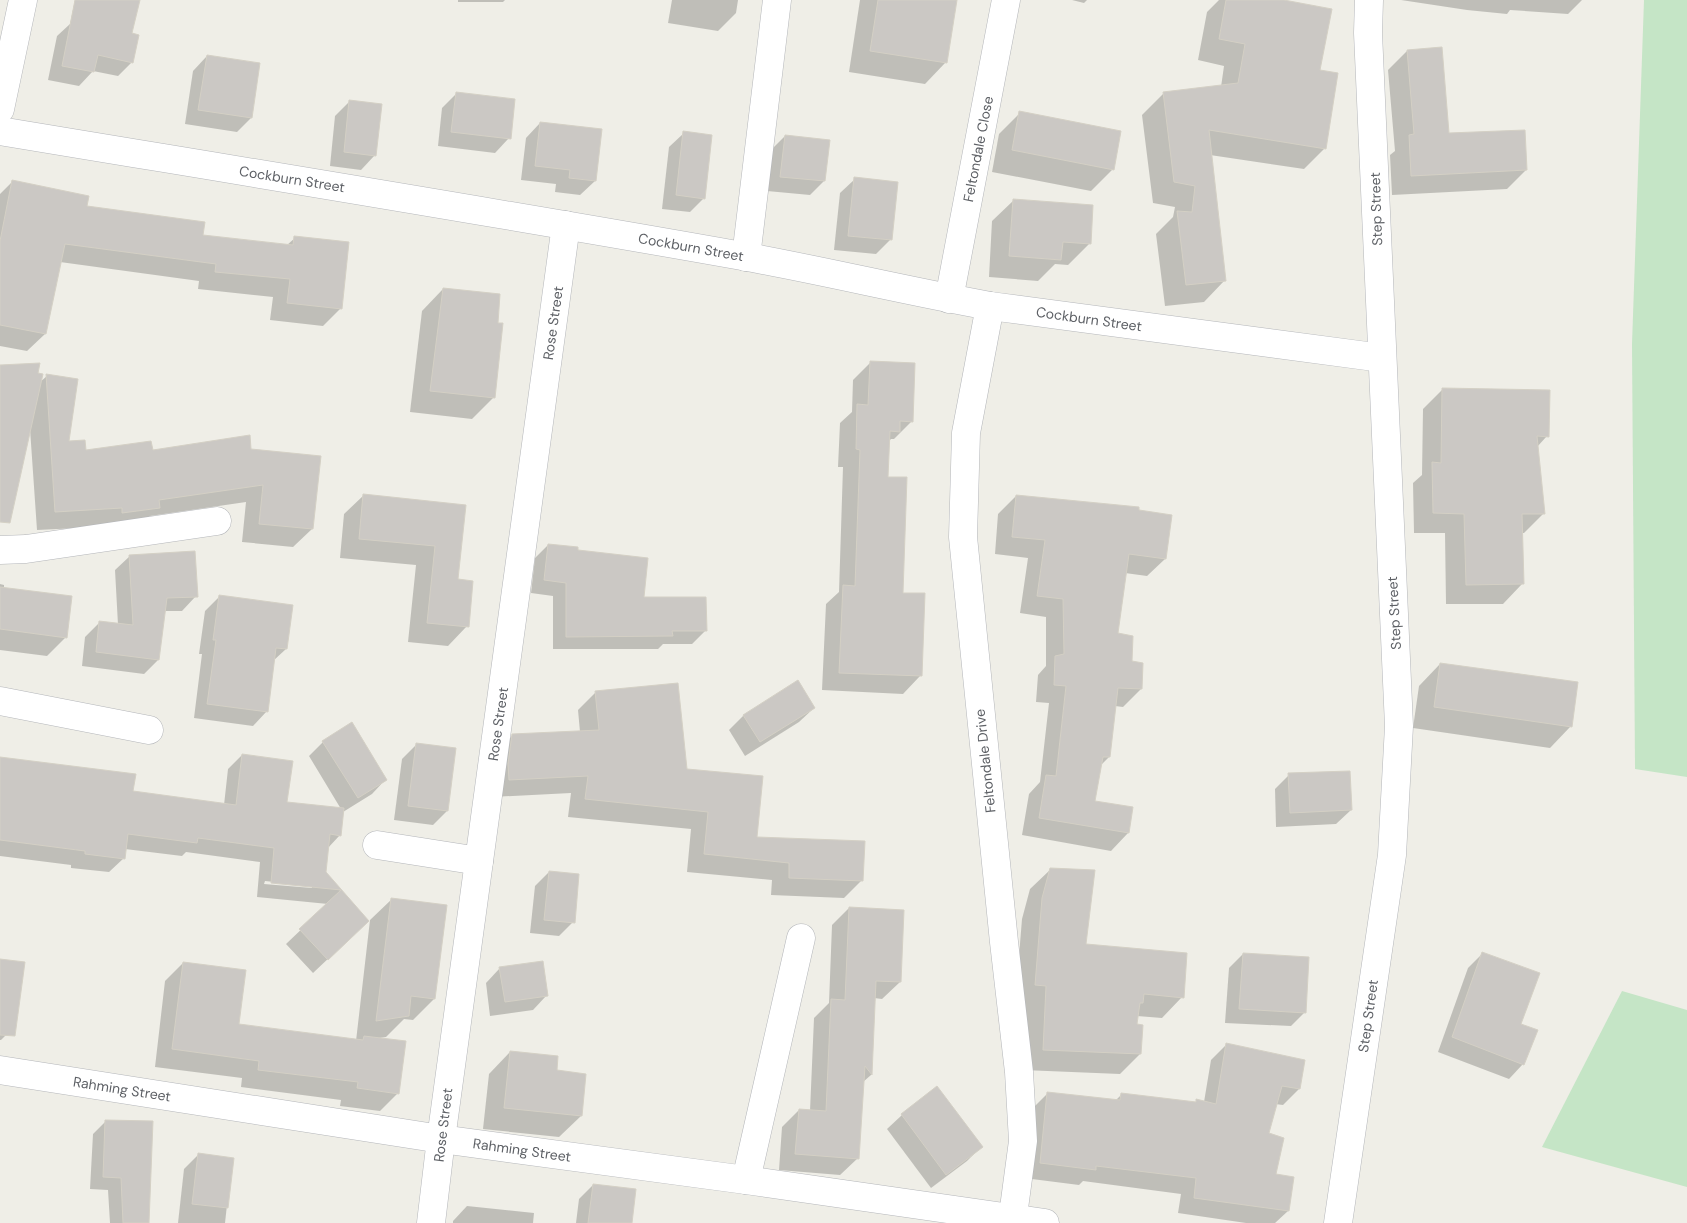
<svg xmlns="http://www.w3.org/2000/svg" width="1687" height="1223" viewBox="0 0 1687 1223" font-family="'DM Sans',sans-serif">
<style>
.green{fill:#c5e5c6}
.shadow{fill:#0003;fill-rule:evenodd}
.building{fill:#cbc8c4;stroke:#d4d0c5}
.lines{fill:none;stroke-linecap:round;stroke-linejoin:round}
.street-casing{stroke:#b4b6ba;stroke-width:29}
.street{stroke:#fff;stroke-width:28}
.labels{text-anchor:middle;stroke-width:5;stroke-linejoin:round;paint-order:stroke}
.street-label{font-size:14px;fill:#5e6166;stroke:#fff}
</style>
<rect width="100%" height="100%" fill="#efeee7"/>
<g class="green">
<polygon points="1644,0 1687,0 1687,777 1635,769 1632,344"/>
<polygon points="1622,991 1687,1010 1687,1187 1542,1147"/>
</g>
<g class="shadow">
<polygon points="75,0 138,0 130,34 132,62 118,76 93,71 79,86 48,80 57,36 70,24"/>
<polygon points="458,0 505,0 503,2 458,2"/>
<polygon points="672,0 738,0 736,13 718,31 668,23"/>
<polygon points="860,0 955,0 946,62 925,84 849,72"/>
<polygon points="1072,0 1087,0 1084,3"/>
<polygon points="1219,0 1277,0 1319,71 1325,148 1304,169 1210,155 1225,280 1204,302 1165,306 1156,234 1173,217 1175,207 1153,203 1142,115 1164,93 1221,87 1224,66 1198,60 1207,12"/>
<polygon points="1401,0 1582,0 1568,14 1510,10 1507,14 1467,10"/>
<polygon points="1407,51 1447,134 1526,170 1507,189 1392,195 1390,155 1395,151 1388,70"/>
<polygon points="207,56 251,118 237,132 185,124 193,71"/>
<polygon points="456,94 509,138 495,153 438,146 442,108"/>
<polygon points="350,101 375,155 361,170 330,166 335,116"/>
<polygon points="1020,113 1113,169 1091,191 992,172 999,134"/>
<polygon points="540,123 595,181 580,195 555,192 556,184 521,180 526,138"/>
<polygon points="684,133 704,198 690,212 662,209 669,147"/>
<polygon points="785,136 824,181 810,195 767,191 771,150"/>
<polygon points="855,179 890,240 876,254 834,250 840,193"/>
<polygon points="12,182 86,207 202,237 287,245 295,238 341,308 323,326 270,320 273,297 198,289 199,281 60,262 45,334 27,351 0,346 0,194"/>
<polygon points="1014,200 1089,244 1068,265 1055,264 1038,281 989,277 992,221"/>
<polygon points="443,289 496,324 494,397 472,419 410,412 422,311"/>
<polygon points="871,362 912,421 894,439 891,439 888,442 886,478 902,594 920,676 903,694 822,690 826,604 839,592 843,467 838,467 840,423 852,412 853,380"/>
<polygon points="0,366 36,374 40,382 47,376 68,443 85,451 250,450 312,529 293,547 242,542 246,502 150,516 141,525 37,530 30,429 0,520"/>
<polygon points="1443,389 1547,436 1537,447 1544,513 1524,533 1521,533 1522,584 1503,604 1446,604 1445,533 1414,533 1413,483 1422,475 1423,409"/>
<polygon points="364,495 464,506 457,580 467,626 448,646 408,642 416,565 340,558 344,514"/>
<polygon points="1016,496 1165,559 1147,576 1125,573 1117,634 1130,662 1142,664 1141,689 1123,707 1115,706 1109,757 1101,765 1094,802 1132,808 1128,833 1111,851 1022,835 1029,794 1040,782 1049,703 1036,702 1038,675 1046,666 1046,617 1020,613 1028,558 995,554 998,514"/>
<polygon points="548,545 576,551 643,599 706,630 692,644 663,644 658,649 553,649 553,596 531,593 535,558"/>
<polygon points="130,556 196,596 182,611 164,611 158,660 144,674 82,666 85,637 100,622 118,625 115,570"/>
<polygon points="0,584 4,585 4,589 66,637 47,656 0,650"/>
<polygon points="219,597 286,649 273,661 267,711 253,726 194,718 202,654 199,654 205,611"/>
<polygon points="1440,664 1571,726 1550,748 1413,728 1419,686"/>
<polygon points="798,682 814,708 799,722 745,756 729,730 743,716"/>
<polygon points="595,693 686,770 756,838 862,880 844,898 771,895 772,880 687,872 691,829 568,817 571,793 492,797 495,753 513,735 580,732 578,710"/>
<path d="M323,742L386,779L372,794L343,812L340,835L327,849L324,873L368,921L313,973L286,944L328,904L257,897L260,862L186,852L182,856L125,849L124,858L109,872L71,868V865L0,856V759L132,792L224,805L228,769L242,755L286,803L341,809L309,756ZM265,881L312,886V888L264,884Z"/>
<polygon points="416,745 447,811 433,825 394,820 402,759"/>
<polygon points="1289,775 1351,810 1336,824 1276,827 1275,789"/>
<polygon points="1051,869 1084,945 1182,997 1162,1018 1137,1016 1135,1025 1140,1054 1120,1074 1023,1070 1026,1006 1015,1005 1022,919 1030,889"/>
<polygon points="549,872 573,922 559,936 530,933 535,886"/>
<polygon points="392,899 434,999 413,1020 404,1019 386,1037 379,1038 398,1093 380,1111 340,1106 341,1100 241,1087 242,1078 155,1067 165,981 183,963 238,1026 356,1041 370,920"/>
<polygon points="849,908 900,982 882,999 874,998 871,1075 863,1082 858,1158 840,1175 779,1170 782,1127 799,1110 810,1111 814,1018 829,1003 832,925"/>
<polygon points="1483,953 1520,1024 1523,1064 1509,1079 1438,1052 1468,968"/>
<polygon points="1243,954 1305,1012 1291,1026 1225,1023 1229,968"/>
<polygon points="0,960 15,1026 1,1040 0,1040"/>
<polygon points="500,968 547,995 533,1010 490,1016 486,983"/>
<polygon points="1227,1044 1304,1061 1299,1089 1283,1105 1275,1104 1267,1133 1275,1175 1288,1211 1275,1223 1246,1223 1178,1213 1181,1194 1083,1181 1079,1185 1024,1178 1032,1109 1048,1093 1115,1101 1122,1094 1194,1103 1197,1101 1204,1102 1211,1060"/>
<polygon points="510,1052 555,1072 581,1116 559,1137 483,1129 489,1074"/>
<polygon points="937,1088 981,1147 967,1161 931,1188 887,1129 902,1115"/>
<polygon points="106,1121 147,1223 110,1223 108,1190 90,1189 93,1134"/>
<polygon points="198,1155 232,1159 225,1223 178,1223 184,1169"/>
<polygon points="593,1185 631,1223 576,1223 579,1199"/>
<polygon points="467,1206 534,1213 533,1223 453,1223 453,1221"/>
</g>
<g class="building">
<polygon points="75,0 140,0 132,33 139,35 133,63 98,55 94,72 62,66"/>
<polygon points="878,0 957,0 947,63 870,51"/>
<polygon points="1226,0 1284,0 1332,9 1320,70 1338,73 1326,149 1209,130 1226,281 1186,285 1177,211 1192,212 1195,186 1174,182 1163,92 1238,83 1245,44 1219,39"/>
<polygon points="1442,47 1449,133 1525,130 1527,170 1411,176 1409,135 1414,134 1407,50"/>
<polygon points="207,55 260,63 252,118 198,110"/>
<polygon points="456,92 515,99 511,139 451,132"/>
<polygon points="349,100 382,104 376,156 344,152"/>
<polygon points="1019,111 1121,131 1114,170 1012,150"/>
<polygon points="540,122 602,129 596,181 569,178 570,170 535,166"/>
<polygon points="683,131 712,135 705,199 676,195"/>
<polygon points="785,135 830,140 825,181 780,177"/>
<polygon points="854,177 898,182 892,240 848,236"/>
<polygon points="12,180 89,196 87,206 205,222 203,235 293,245 294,236 349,242 342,309 287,303 290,279 215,272 216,264 65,244 46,334 0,325 0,241"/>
<polygon points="1013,199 1093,205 1091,244 1063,242 1061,260 1009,256"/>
<polygon points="443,288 500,294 498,323 503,323 495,398 430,391"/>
<polygon points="870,361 915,363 913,422 900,421 900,432 890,431 888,477 907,477 903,593 925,593 922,676 839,673 843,585 855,586 860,450 856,449 857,404 868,405"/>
<polygon points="40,363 38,373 43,374 10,523 0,522 0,365"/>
<polygon points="46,374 78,379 69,441 85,440 86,450 151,441 153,450 250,435 251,449 321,456 313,529 259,524 263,485 159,500 160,508 122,513 122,508 55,512"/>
<polygon points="1442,388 1550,390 1549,437 1537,436 1545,514 1522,514 1524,584 1466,585 1464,514 1433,513 1432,462 1441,463"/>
<polygon points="363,494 466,505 458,579 473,581 469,627 427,623 435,546 359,539"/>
<polygon points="1016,495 1139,507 1139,510 1172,515 1166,559 1129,554 1118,633 1133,636 1132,661 1143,663 1142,689 1118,688 1110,757 1103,757 1095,801 1133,807 1129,833 1039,818 1046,775 1056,776 1066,686 1054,685 1055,656 1064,654 1063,599 1037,596 1045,540 1012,537"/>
<polygon points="548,544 578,547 578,550 648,558 644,597 706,597 707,631 672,631 673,636 566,637 566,583 544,580"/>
<polygon points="195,551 198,597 167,598 159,660 96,652 99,621 133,625 129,555"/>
<polygon points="0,587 72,596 67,638 0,629"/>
<polygon points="219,595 293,605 287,649 276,648 268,712 207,704 216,640 213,640"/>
<polygon points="1440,663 1578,682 1572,727 1434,707"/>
<polygon points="798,680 815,708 760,742 743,715"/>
<polygon points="678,683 687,769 763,776 757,837 865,841 863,881 789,878 789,863 704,854 708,812 585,799 588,776 509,780 508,764 512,734 599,730 595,691"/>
<polygon points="352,722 387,780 358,798 322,741"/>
<polygon points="416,743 456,748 448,811 408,806"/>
<polygon points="242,754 293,761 287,802 344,808 341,836 330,834 326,872 369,921 328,960 299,929 341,890 271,883 274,848 198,838 197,843 128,834 125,859 85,854 85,851 0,840 0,757 136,774 133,791 236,805"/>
<polygon points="1350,771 1352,810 1290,813 1288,773"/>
<polygon points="1050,868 1095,870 1086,944 1187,953 1184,998 1144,994 1143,1003 1140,1003 1137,1024 1143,1025 1141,1054 1043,1050 1046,986 1035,985 1042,898"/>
<polygon points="549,871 579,874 575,923 544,920"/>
<polygon points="391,898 447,905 435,999 411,996 409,1016 376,1021"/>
<polygon points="849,907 904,910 901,982 876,981 872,1075 865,1066 859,1159 795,1154 799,1109 826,1111 831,999 845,1000"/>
<polygon points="1482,952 1540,973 1521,1024 1538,1030 1524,1065 1452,1037"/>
<polygon points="1243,953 1309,957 1306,1013 1239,1009"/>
<polygon points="0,959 25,962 15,1036 0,1035"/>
<polygon points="543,961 548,996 505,1002 499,967"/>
<polygon points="183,962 246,970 239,1024 363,1040 364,1036 406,1041 399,1094 357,1088 358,1082 258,1070 259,1061 172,1049"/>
<polygon points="1226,1043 1305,1060 1300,1089 1282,1086 1269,1133 1284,1138 1276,1174 1294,1177 1289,1211 1194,1198 1196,1178 1096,1166 1096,1170 1040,1163 1047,1092 1120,1100 1121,1093 1196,1102 1196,1099 1216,1104"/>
<polygon points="510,1051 558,1056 557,1070 586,1074 582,1116 504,1108"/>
<polygon points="937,1086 983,1147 946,1175 901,1114"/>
<polygon points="105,1120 153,1121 149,1223 123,1223 121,1178 103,1177"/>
<polygon points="198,1153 234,1158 228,1208 192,1204"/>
<polygon points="593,1184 636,1189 632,1223 588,1223"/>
</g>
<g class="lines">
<g class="street-casing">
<g id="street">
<polyline points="0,109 23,0"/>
<path d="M0,131C247,172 495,212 742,256C825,271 907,291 990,306L1382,358"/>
<polyline points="746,257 777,0"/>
<polyline points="949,299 1006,0"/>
<polyline points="990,306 966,433 963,537 1004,942 1019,1072 1023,1141 1012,1223"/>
<polyline points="0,550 26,549 217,521"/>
<polyline points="0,701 149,730"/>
<polyline points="377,845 479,861"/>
<polyline points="0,1070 441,1139 746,1180 1045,1223"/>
<polyline points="746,1180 801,938"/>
<polyline points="431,1223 441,1139 566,225"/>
<polyline points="1338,1223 1392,855 1399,726 1368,33 1369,0"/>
</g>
</g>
<use href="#street" class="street"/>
</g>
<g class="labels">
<g class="street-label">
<text transform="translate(978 149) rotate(-79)" y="5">Feltondale Close</text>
<text transform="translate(292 179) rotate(9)" y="5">Cockburn Street</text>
<text transform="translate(1376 209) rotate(-92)" y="5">Step Street</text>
<text transform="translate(691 247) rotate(10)" y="5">Cockburn Street</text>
<text transform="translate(1089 319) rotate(8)" y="5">Cockburn Street</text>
<text transform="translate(553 323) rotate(-82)" y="5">Rose Street</text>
<text transform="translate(1394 613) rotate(-93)" y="5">Step Street</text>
<text transform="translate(498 724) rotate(-82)" y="5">Rose Street</text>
<text transform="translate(985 761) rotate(-96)" y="5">Feltondale Drive</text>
<text transform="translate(1368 1016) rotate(-82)" y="5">Step Street</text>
<text transform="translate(122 1089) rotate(9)" y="5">Rahming Street</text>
<text transform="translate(443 1125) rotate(-83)" y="5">Rose Street</text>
<text transform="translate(522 1150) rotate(8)" y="5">Rahming Street</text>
</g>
</g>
</svg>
